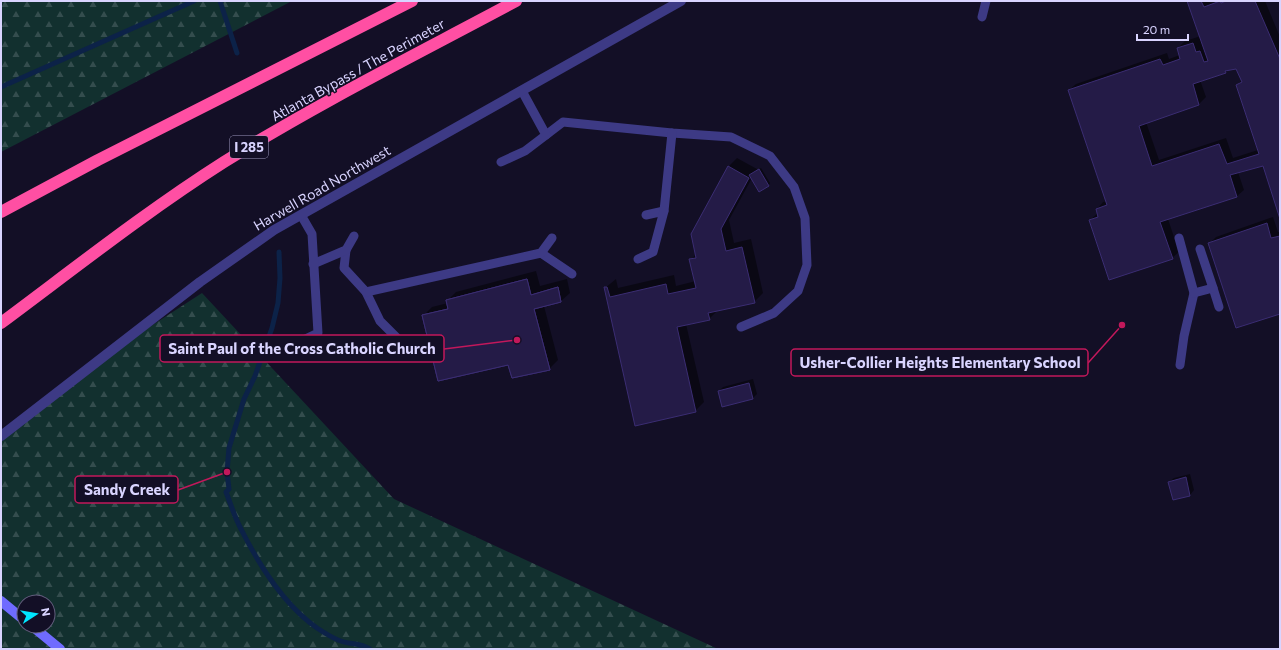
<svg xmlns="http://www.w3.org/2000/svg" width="1281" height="650" viewBox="0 0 1281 650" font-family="Commissioner,sans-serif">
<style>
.forest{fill:url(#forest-firs);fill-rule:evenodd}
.shadow{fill:#0007;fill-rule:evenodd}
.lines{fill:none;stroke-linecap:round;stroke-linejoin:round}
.stream{stroke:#0c2248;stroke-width:5}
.building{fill:#241b47;stroke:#3b2d73;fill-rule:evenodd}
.service{stroke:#3d3a85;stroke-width:9}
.tertiary{stroke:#3d3a85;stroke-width:10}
.secondary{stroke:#6f6bff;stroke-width:10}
.motorway{stroke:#ff4fa3;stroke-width:12}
.labels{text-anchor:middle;stroke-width:3;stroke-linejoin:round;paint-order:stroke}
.shield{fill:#130f26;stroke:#9e99be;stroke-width:1}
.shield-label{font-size:13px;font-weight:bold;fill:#d9d4ff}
.street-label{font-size:14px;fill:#d9d4ff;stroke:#130f26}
.leader{fill:none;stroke:#c2185b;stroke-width:1.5}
.callout-dot{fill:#c2185b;stroke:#130f26;stroke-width:1.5}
.callout{fill:#130f26;stroke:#c2185b;stroke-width:1.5}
.callout-label{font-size:15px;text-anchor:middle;font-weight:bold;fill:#d9d4ff}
</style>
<defs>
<pattern id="forest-firs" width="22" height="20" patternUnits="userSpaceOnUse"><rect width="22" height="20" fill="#12302f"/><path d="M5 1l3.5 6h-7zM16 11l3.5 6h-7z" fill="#344d4e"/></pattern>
</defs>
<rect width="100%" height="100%" fill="#130f26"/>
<g class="forest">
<polygon points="1,1 292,1 1,152"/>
<path d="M202,293L394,499L718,649H1V441L100,359ZM24,602H48V626H24Z"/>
</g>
<g class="shadow">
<path d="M1188,1H1265L1280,37V216L1263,165L1238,172L1244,190L1237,196L1168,219L1179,252L1172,258L1090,220L1098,213L1097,209L1103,202L1107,201L1069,90L1076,84L1167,53L1169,59L1180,55L1178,48L1185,41L1201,36ZM1237,68L1242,80L1237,85L1258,150L1233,158L1226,138L1159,160L1146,122L1199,104L1206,97L1200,80L1226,72L1228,69Z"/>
<polygon points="737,158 757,169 756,171 761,168 770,183 769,185 752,178 729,220 734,243 751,239 763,293 754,302 718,310 709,319 686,324 704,402 695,411 636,424 605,288 616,279 618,288 674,275 676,286 696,281 691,260 696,254 728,167"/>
<polygon points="1273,217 1278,232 1280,232 1280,313 1209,244 1216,237"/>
<polygon points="536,271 540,286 567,279 570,293 561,301 544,306 558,360 549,369 509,364 423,316 432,307 448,303 447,301 456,292"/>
<polygon points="753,379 757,394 753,398 719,391 723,387"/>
<polygon points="1190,474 1194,490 1190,495 1173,499 1169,482 1174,478"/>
</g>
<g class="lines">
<g class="stream">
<polyline points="220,1 237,53"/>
<polyline points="1,87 194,1"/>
<path d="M279,252L280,278L278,303L272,328L255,376L244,399L229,448L227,472L229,489L226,492C231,505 235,518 241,529C259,565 283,604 317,628C323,632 331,637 338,640C349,645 359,642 370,649"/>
</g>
</g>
<g class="building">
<path d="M1187,1H1201L1204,7L1220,1L1221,3L1226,1H1255L1280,59V219L1263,166L1230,175L1237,197L1160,222L1173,259L1109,280L1089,220L1098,217L1096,209L1107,205L1068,90L1160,59L1163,65L1180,59L1177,48L1193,43L1196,52L1200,51L1204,62L1208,61ZM1236,69L1242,82L1236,85L1259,154L1227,164L1219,144L1152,166L1139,126L1199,105L1193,84L1226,73L1225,71Z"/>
<polygon points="728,166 749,178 721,229 726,251 742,247 755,303 708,313 710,320 677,327 696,412 635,426 604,287 607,287 610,297 666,284 668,294 696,288 689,259 696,258 691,234"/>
<polygon points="759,169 769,186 759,192 749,175"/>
<polygon points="1267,223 1271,238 1280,236 1280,314 1236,328 1208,243"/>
<path d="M527,279L531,295L558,287L561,302L534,309L550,370L512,378L508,365L438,381L422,315L448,309L446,300ZM487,319L495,352L462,361L454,327Z"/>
<polygon points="527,279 531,295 558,287 561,302 534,309 550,370 512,378 508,365 438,381 422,315 448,309 446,300"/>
<polygon points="749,383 753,399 722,407 718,391"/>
<polygon points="1186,477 1190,496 1173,500 1168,482"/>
</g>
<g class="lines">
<g class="service">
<polyline points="982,17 986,1"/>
<polyline points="546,135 563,122 672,133 731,137 770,156 794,187 805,218 807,265 798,291 774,313 741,327"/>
<polyline points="501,162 525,151 546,135 522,91"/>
<polyline points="646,215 664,211"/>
<polyline points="1179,238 1194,293 1184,336 1180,365"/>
<polyline points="346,250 344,268 366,292 380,321 415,356"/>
<polyline points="541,253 572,274"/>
<polyline points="638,259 653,252 664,211 672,133"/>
<polyline points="313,264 346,250 354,236"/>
<polyline points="1213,288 1219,307"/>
<polyline points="366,292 541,253 552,238"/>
<polyline points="1194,293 1213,288 1200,249"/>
<polyline points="276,353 318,333 312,234 301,215"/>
</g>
<polyline class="tertiary" points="1,436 200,282 274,230 681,1"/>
<g class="secondary">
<polyline points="1,601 24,620"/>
<polyline points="32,626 60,649"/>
</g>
<g class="motorway">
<polyline points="1,212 98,160 412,1"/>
<path d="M1,323C75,268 147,211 224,162C318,103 419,53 516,1"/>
</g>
</g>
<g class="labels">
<rect class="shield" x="230" y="136" width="38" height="22" rx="3"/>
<g class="shield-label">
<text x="249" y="152">I 285</text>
</g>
<g class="street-label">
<text transform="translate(358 70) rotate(-29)" y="5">Atlanta Bypass / The Perimeter</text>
<text transform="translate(322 188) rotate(-30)" y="5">Harwell Road Northwest</text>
</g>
</g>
<path class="leader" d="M517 340L444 349M1122 325L1088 363M227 472L178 490"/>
<g class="callout-dot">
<circle cx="517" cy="340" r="4"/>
<circle cx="1122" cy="325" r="4"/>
<circle cx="227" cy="472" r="4"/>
</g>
<g class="callout">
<rect x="160" y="335" width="284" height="27" rx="4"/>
<rect x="791" y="349" width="297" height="27" rx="4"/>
<rect x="75" y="476" width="103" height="27" rx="4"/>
</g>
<g class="callout-label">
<text x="302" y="354">Saint Paul of the Cross Catholic Church</text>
<text x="940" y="368">Usher-Collier Heights Elementary School</text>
<text x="127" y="495">Sandy Creek</text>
</g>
<rect width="1281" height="650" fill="none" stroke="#d9d4ff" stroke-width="4"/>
<g transform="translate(36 614) rotate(78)"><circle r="19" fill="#130f26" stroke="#625e7d"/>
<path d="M0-3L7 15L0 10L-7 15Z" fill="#00e5ff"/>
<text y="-6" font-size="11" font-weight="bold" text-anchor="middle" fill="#d9d4ff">N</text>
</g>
<path d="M1137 34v6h51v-6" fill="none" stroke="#d9d4ff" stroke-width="2"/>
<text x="1143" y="34" font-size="12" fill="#d9d4ff" stroke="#130f26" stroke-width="3" paint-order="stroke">20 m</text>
</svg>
